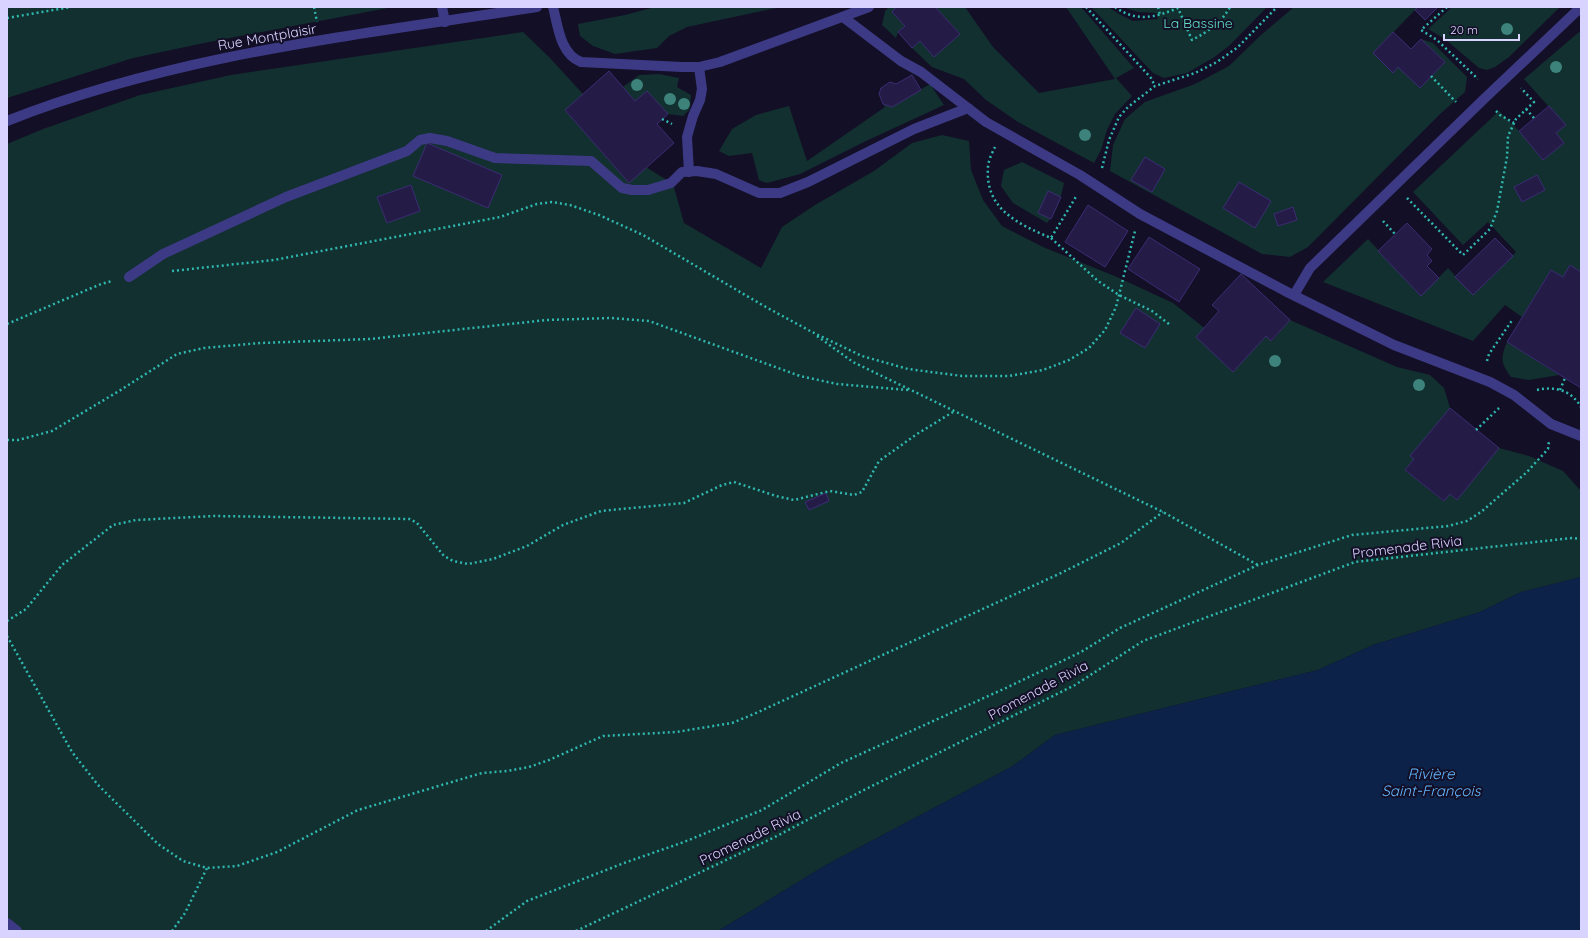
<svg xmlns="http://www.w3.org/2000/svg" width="1588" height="938" viewBox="0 0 1588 938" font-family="Quicksand,sans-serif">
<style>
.green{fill:#12302f}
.water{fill:#0c2248}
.building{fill:#241b47;stroke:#3b2d73}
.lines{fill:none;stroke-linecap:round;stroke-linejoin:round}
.path{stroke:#2fb8b0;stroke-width:2.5;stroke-dasharray:2 3;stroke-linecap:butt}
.minor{stroke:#3d3a85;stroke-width:10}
.tree{fill:#3d827b}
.labels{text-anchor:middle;stroke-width:4;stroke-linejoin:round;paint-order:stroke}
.park-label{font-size:14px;fill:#5fe0c0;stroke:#130f26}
.street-label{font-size:14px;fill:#d9d4ff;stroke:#130f26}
.water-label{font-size:15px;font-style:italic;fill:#62b6ff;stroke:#130f26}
</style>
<rect width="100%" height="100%" fill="#130f26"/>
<g class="green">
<polygon points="7,7 393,7 209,42 133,58 7,98"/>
<polygon points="655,7 781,7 687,27 669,36 657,48 615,54 593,46 580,36 578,24 625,15"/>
<polygon points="889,7 896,8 892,12 905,26 898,32 896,38 882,25 885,11"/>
<polygon points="935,7 965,7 993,47 1039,93 1115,79 1066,7 1081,7 1134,68 1116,78 1132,96 1115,114 1107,130 1101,150 1094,163 1018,122 986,100 964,79 932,67 912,48 920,41 934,56 960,34"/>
<polygon points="1091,7 1108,7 1119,14 1133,21 1158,19 1156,13 1138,12 1122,7 1267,7 1230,45 1213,58 1187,73 1164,78 1153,73"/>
<polygon points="1294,7 1418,7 1373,53 1393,73 1398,67 1420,88 1445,62 1421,39 1433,43 1467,77 1465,92 1440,114 1308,247 1290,257 1262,254 1110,171 1113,145 1125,119 1145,102 1195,84 1229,66 1261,35"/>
<polygon points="1452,7 1560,7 1509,57 1495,67 1487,70 1479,68 1445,39 1428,29"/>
<polygon points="523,32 550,58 583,94 565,110 628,182 646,167 673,184 684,223 761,268 782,227 815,205 874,171 912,143 942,135 969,141 971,170 983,200 1002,226 1043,247 1117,277 1173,303 1222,342 1246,357 1266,336 1272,341 1290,320 1397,367 1430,375 1444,388 1450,408 1411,456 1414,459 1405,470 1443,501 1450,494 1457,500 1499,448 1529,456 1563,471 1581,491 1581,577 1521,592 1480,612 1373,645 1318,670 1055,735 1013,766 826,865 718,931 7,931 7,144 43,129 140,95 231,75"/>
<polygon points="1579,32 1581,34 1581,272 1570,265 1563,277 1551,270 1522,317 1505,305 1473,341 1323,282 1368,239 1421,296 1448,268 1473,295 1516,252 1488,222 1463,245 1413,192 1499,111 1519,131 1543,160 1563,143 1556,133 1565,125 1524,79"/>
<polygon points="659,74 679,78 677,87 691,95 690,109 683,116 668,114 647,91 635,101 623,87 639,75"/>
<polygon points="930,84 944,105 864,142 800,174 767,183 759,180 752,153 729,156 719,151 732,129 756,115 789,106 807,161 885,107 883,104 892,107"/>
<path d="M1022,162L1064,183C1061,197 1057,212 1047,223L1013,203L1001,186L1004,170Z"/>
<path d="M1507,342L1559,375L1529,380L1511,377C1501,364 1500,358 1507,342Z"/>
</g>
<polygon class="water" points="1581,577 1581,931 718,931 826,865 1013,766 1055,735 1318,670 1373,645 1480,612 1521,592"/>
<g class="building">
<polygon points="896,7 935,7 960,34 934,57 920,41 912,48 898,32 905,26 892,12"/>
<polygon points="1418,7 1438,7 1425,20 1415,10"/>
<polygon points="1393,32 1411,49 1421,39 1445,62 1420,88 1398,67 1393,73 1373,53"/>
<polygon points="609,71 635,101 647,91 668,114 657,124 674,143 629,183 565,110"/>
<polygon points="912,75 921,90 892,107 883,104 879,94 881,88 890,82 896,84"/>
<polygon points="1549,106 1566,125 1556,133 1564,143 1543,160 1519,131"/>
<polygon points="427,143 502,175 488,208 413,176"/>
<polygon points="1145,157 1165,169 1152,192 1131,180"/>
<polygon points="1537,175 1545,190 1522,202 1514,187"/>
<polygon points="1239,182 1271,201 1255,228 1223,208"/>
<polygon points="411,185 420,211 387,223 377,197"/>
<polygon points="1048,191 1061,197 1051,219 1038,213"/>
<polygon points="1088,205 1128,231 1105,267 1065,242"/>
<polygon points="1293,207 1297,220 1278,226 1274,214"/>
<polygon points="1407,223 1432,249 1427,255 1432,261 1427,266 1439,278 1421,296 1378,251"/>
<polygon points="1149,237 1200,269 1179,302 1128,269"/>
<polygon points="1495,238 1513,256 1473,295 1455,277"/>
<polygon points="1570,265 1581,272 1581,388 1507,342 1551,270 1563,277"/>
<polygon points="1241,274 1290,320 1271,341 1266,336 1233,372 1196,337 1219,311 1212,305"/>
<polygon points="1136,308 1160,324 1145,348 1120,333"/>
<polygon points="1450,408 1499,448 1457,500 1450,494 1444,501 1405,470 1414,459 1410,456"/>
<polygon points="826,493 829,501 809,510 805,502"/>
</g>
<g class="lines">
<g class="path">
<polyline points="314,7 317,22"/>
<polyline points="1086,7 1151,78 1155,86"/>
<path d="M1115,7C1137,23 1156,17 1178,8L1192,40C1209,31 1221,23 1230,7"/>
<polyline points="1158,7 1160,15"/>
<polyline points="1447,7 1421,30 1437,40 1478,79"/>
<polyline points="7,18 71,7"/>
<polyline points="1431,76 1456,102"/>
<polyline points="1526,109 1534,118"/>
<polyline points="1496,111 1500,115 1514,123"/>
<polyline points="662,119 672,124"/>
<path d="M995,147C992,153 988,161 988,168C985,209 1018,224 1051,238L1077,195"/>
<polyline points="1102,168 1109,140 1119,117 1128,107 1155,86 1195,73 1217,62 1238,47 1277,7"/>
<polyline points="1407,198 1463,255 1490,229 1497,211 1507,157 1508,136 1516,119 1534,102 1521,88"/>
<polyline points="1383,221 1395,234"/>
<polyline points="1051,238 1098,281 1119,295 1152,311 1169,324"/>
<polyline points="172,271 274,260 500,217 537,204 552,202 570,205 599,215 643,235 764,306 812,332 862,356 908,369 962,376 1009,376 1043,370 1069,360 1089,348 1105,330 1116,307 1135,231"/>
<polyline points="7,324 101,284 112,281"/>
<polyline points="817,336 853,362 1163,512 1258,565"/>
<polyline points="1487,361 1489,354 1513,319"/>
<path d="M1537,390C1555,386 1571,390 1581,407"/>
<polyline points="1560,390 1565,378"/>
<polyline points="1476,430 1499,408"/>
<polyline points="7,440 18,440 52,431 119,391 177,354 204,348 260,343 370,339 547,320 611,318 649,321 800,376 837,384 908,390"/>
<polyline points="7,621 26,609 62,565 113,525 136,520 215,516 410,519 417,523 444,556 453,561 468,564 493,559 527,546 563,525 601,511 684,503 722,485 734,482 776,496 794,500 830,491 854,495 862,492 879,461 917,434 953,412"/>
<polyline points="7,636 72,752 98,785 158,844 183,861 207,868 237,866 277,852 358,810 482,773 507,771 529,767 549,760 603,736 676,732 732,723 754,714 1059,574 1121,543 1163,512"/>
<polyline points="172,931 185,913 207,868"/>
<polyline points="486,931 527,901 624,863 684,842 762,810 841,763 1008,687 1081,652 1120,628 1258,565 1352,535 1448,526 1467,521 1481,512 1527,472 1548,449 1549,441"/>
<polyline points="576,931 777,836 862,791 1075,685 1143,641 1355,562 1572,538 1581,539"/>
</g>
<g class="minor">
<polyline points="442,7 445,22"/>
<path d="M553,7C558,26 560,54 581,62L682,67H699L720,62L869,7"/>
<polyline points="843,17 901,61 921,72 986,122 1080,175 1140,214 1289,293 1394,345 1490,382 1514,395 1551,424 1581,436"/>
<path d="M7,121C176,54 359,35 537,7"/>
<polyline points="689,172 687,137 693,116 700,100 702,89 699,67"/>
<polyline points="129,277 163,254 286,197 407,151 420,140 430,138 447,141 495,158 591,161 622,188 632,190 648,190 671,183 682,172 697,171 716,174 759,193 780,193 808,182 914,129 968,108"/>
<polyline points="1294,295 1310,268 1485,98 1581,7"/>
<polyline points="7,923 17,931"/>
</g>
</g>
<g class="tree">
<circle cx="1507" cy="29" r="6"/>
<circle cx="1556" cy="67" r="6"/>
<circle cx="637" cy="85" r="6"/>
<circle cx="670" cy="99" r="6"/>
<circle cx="684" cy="104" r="6"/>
<circle cx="1085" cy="135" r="6"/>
<circle cx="1275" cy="361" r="6"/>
<circle cx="1419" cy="385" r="6"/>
</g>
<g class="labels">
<g class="park-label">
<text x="1198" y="28">La Bassine</text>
</g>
<g class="street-label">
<text transform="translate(267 37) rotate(-10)" y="5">Rue Montplaisir</text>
<text transform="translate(1407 547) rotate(-7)" y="5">Promenade Rivia</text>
<text transform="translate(1038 690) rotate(-28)" y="5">Promenade Rivia</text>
<text transform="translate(750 837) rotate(-26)" y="5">Promenade Rivia</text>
</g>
<g class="water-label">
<text x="1431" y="779">Rivière<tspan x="1431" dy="17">Saint-François</tspan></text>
</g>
</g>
<rect width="1588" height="938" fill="none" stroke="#d9d4ff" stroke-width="16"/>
<path d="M1444 34v6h75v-6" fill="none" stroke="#d9d4ff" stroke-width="2"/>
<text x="1450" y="34" font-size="12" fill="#d9d4ff" stroke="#130f26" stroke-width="3" paint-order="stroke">20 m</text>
</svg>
